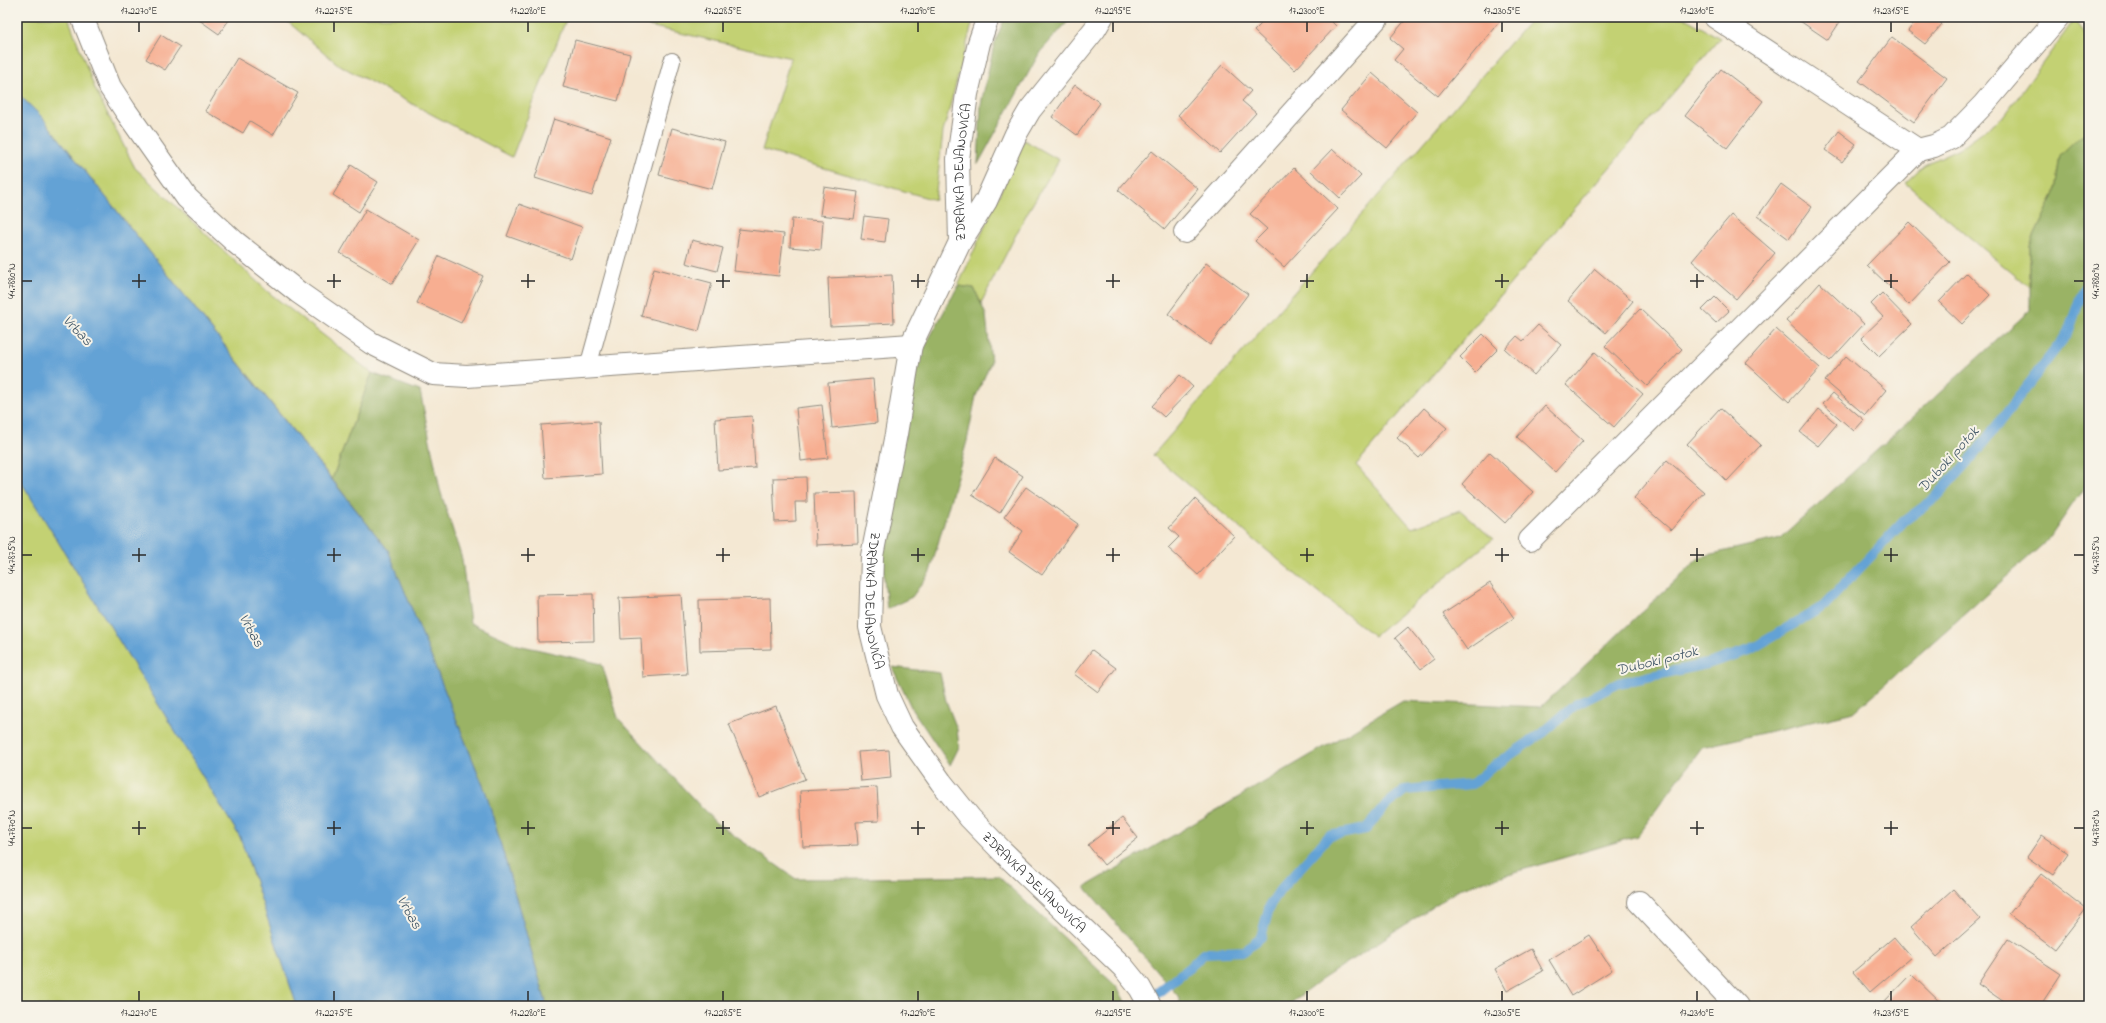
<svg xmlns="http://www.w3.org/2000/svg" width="2106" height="1023" viewBox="0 0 2106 1023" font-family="'Indie Flower',sans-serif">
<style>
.green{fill:#c3d173;stroke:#777e4f}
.forest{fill:#9ab365;stroke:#626f48}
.water{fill:#63a2d5;stroke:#476680}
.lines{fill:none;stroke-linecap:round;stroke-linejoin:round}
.stream{stroke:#63a2d5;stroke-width:10}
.building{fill:#f7ae91}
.service-casing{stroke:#908a7f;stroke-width:18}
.minor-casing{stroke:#908a7f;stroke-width:24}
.service{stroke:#fff;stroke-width:16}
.minor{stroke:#fff;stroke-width:22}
.ticks{fill:none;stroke:#2b2b2b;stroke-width:1.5}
.labels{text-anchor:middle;stroke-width:4;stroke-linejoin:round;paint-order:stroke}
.street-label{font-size:14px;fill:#2b2b2b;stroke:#f7f3e8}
.water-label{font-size:15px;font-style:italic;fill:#3f5566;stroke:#f7f3e8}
.neatline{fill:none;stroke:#2b2b2b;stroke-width:1.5}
.ticks-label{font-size:10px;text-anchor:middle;fill:#2b2b2b}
</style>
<rect width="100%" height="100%" fill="#f7f3e8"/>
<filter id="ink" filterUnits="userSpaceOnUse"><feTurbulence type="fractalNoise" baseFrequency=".025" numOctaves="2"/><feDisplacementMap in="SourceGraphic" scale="8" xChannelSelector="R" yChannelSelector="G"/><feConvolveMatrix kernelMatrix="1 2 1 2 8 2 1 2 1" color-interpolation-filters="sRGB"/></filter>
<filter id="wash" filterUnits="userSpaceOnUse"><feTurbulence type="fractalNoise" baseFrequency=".012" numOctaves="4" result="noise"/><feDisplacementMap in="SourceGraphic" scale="16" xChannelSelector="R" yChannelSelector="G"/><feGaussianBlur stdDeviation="0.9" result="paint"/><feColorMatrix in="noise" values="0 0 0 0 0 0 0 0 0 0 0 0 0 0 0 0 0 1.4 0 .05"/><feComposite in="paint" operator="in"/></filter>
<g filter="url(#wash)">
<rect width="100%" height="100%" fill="#f4e8d3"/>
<g class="green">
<polygon points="17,17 68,17 95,89 135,168 268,292 372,373 332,479 41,116 17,93"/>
<polygon points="291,17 567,17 512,157 339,65 288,22"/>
<polygon points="609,17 974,17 943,132 935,200 762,150 791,58"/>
<polygon points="1533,17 1683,17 1720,38 1356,465 1412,528 1460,510 1493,539 1374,636 1300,578 1153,455"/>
<polygon points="2074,20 2089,40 2089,132 2080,136 2060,156 2055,193 2030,245 2030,288 1905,183 1924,165 1960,148 2005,115"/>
<polygon points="1024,140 1059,160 1026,215 981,303 974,288 958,286"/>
<polygon points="17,475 240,837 297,1006 17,1006"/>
</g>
<g class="forest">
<polygon points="1005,17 1072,17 1040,52 978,164 981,104 994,45"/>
<polygon points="2089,132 2089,480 2049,539 1854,712 1702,747 1637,836 1461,888 1321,980 1287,1006 1181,1006 1178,996 1085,887 1403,701 1541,707 1700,557 1781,538 2030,310 2030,245 2055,193 2060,155 2080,136"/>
<polygon points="958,286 974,288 986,315 991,362 976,396 967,441 930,572 912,597 887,609 882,557 919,357"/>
<polygon points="372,373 420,391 440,490 462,559 470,623 518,645 602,664 618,718 715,822 796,879 998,876 1118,988 1127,1006 547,1006 486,793 388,550 332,479"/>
<polygon points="892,667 940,673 946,701 957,729 959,747 950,765 912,709"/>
</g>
<polygon class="water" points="17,93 41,116 388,550 486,793 547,1006 297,1006 240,837 17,475"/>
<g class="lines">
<polyline class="stream" points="1146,1002 1190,967 1204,953 1244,951 1261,937 1270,905 1280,890 1329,836 1366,829 1386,805 1405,790 1472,784 1491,768 1544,732 1575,705 1619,683 1707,664 1750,650 1824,606 1904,521 1933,500 1974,455 2068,333 2082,293 2089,282"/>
</g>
<g id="blocks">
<g class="building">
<polygon points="195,17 231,17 219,34"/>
<polygon points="1268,17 1327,17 1336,26 1295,70 1254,31"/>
<polygon points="1408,17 1503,17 1438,96 1394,60 1403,49 1390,38"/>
<polygon points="1798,17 1843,17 1828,40 1797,19"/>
<polygon points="1919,17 1933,17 1942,24 1925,44 1908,31"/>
<polygon points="161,35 180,47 165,70 146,59"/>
<polygon points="1892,37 1947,78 1914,122 1859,81"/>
<polygon points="575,40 630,54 618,101 563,87"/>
<polygon points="237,58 298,93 273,135 250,121 243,133 205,111"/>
<polygon points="1222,65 1251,91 1242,101 1256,113 1220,153 1178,115"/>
<polygon points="1721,69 1763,101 1727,148 1685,116"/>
<polygon points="1372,73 1417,112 1387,148 1341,110"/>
<polygon points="1075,85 1100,103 1077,135 1052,117"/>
<polygon points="554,119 611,137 592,196 535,178"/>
<polygon points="672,128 725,142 712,189 659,175"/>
<polygon points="1839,131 1856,144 1842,162 1825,150"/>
<polygon points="1332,149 1361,176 1340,198 1311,171"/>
<polygon points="1152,151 1198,189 1165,229 1118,190"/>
<polygon points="351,165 378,182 359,212 333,195"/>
<polygon points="1294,168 1338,209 1284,267 1255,241 1267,229 1250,214"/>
<polygon points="1781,184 1812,207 1789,239 1758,216"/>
<polygon points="824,187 858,192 854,219 820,215"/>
<polygon points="519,204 582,227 571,259 507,236"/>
<polygon points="366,209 419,240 392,284 340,253"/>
<polygon points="1731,215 1775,253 1736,299 1692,261"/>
<polygon points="864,216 888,219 885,242 861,239"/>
<polygon points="792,219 823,221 821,250 790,247"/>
<polygon points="1909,222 1950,262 1909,305 1867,265"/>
<polygon points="739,229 784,234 779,276 734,271"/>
<polygon points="692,240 723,248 717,271 686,263"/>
<polygon points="439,256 483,276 461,323 417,303"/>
<polygon points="1206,263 1248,294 1210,345 1168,314"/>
<polygon points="654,268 712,283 699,331 641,316"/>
<polygon points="1595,269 1633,301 1606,333 1568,301"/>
<polygon points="1967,273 1990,295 1962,324 1939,302"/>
<polygon points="892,275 894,323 830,326 828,278"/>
<polygon points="1820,283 1864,324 1830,361 1786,321"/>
<polygon points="1882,293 1912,324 1879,356 1861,338 1883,317 1871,304"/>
<polygon points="1715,297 1729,311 1716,323 1702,310"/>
<polygon points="1640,309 1682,349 1647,386 1605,346"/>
<polygon points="1538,325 1561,345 1534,375 1505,349 1517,336 1523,341"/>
<polygon points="1776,329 1820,368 1789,402 1746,363"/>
<polygon points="1483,334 1498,349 1475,372 1460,357"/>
<polygon points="1595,352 1643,394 1614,427 1566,385"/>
<polygon points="1846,356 1886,390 1865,415 1825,381"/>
<polygon points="1180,375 1193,387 1164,417 1152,406"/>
<polygon points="873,379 877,423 832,428 828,383"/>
<polygon points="1833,393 1864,420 1854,431 1823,404"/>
<polygon points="822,405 828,458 801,461 796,408"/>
<polygon points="1545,406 1583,441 1555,472 1517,437"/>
<polygon points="1424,408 1447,428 1419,458 1397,438"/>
<polygon points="1720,408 1761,445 1727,481 1687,444"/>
<polygon points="1819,409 1837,424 1818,446 1800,432"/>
<polygon points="752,416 755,468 718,470 715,419"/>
<polygon points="599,421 602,474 545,478 541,425"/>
<polygon points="1490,452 1533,492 1505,523 1462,484"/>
<polygon points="995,458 1023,476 1000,513 972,495"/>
<polygon points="1667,460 1704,492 1671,530 1634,498"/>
<polygon points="806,477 807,502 795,502 796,521 775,522 773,478"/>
<polygon points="1026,487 1078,524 1042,575 1009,552 1023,531 1004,517"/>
<polygon points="856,492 858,543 816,545 814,493"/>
<polygon points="1195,499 1234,536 1198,575 1168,548 1179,537 1169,528"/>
<polygon points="1490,583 1514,618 1467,650 1443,614"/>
<polygon points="593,594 594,641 538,642 537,595"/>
<polygon points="681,595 687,674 643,677 641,638 621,639 619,598"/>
<polygon points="770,598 771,649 700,651 699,600"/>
<polygon points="1408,627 1434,659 1421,669 1395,638"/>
<polygon points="1092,650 1116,668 1098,692 1074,674"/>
<polygon points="776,706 805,779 759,797 729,724"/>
<polygon points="889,750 891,778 861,781 858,752"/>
<polygon points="877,787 879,821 856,822 858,845 803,847 800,791"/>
<polygon points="1122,818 1138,838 1104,865 1088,845"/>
<polygon points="2042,835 2068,853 2053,875 2027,857"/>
<polygon points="2041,874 2086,909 2055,949 2009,914"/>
<polygon points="1953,889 1980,919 1937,957 1911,927"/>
<polygon points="1589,935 1612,970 1571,996 1549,960"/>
<polygon points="1894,937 1911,957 1870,992 1853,972"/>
<polygon points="2008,939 2061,974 2040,1006 2010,1006 1978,984"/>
<polygon points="1531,949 1543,971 1507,991 1495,969"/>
<polygon points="1911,974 1944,1006 1880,1006"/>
</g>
</g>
</g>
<g filter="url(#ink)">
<use href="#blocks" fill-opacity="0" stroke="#908a7f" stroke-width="1"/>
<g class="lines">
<g class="service-casing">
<polyline id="service" points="588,367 672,61"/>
</g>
<g class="minor-casing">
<g id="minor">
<polyline points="82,17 110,87 125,110 187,198 235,242 298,292 371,343 433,374 467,376 911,345"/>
<path id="s1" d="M1102,17L1095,29L1030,110L1016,134L986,201L960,242L911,345L896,434L872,556L870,627L887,695L902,727L941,782L970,818L1003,852L1123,967L1140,988L1150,1006"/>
<polyline points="1918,150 1934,146 1951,138 1984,104 2058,17"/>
<polyline points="1185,232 1378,17"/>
<path id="s2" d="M960,242L958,159L967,94L979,43L988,17"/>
<polyline points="1530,540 1918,150 1715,17"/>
<polyline points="1639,902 1737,1006"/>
</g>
</g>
<use href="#service" class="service"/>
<use href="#minor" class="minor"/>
</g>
</g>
<path class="ticks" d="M139,22V32M334,22V32M528,22V32M723,22V32M918,22V32M1113,22V32M1307,22V32M1502,22V32M1697,22V32M1891,22V32M139,274V288M334,274V288M528,274V288M723,274V288M918,274V288M1113,274V288M1307,274V288M1502,274V288M1697,274V288M1891,274V288M22,281H32M132,281H146M327,281H341M521,281H535M716,281H730M911,281H925M1106,281H1120M1300,281H1314M1495,281H1509M1690,281H1704M1884,281H1898M2074,281H2084M139,548V562M334,548V562M528,548V562M723,548V562M918,548V562M1113,548V562M1307,548V562M1502,548V562M1697,548V562M1891,548V562M22,555H32M132,555H146M327,555H341M521,555H535M716,555H730M911,555H925M1106,555H1120M1300,555H1314M1495,555H1509M1690,555H1704M1884,555H1898M2074,555H2084M139,821V835M334,821V835M528,821V835M723,821V835M918,821V835M1113,821V835M1307,821V835M1502,821V835M1697,821V835M1891,821V835M22,828H32M132,828H146M327,828H341M521,828H535M716,828H730M911,828H925M1106,828H1120M1300,828H1314M1495,828H1509M1690,828H1704M1884,828H1898M2074,828H2084M139,991V1001M334,991V1001M528,991V1001M723,991V1001M918,991V1001M1113,991V1001M1307,991V1001M1502,991V1001M1697,991V1001M1891,991V1001"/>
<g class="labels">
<g class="street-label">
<text dy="5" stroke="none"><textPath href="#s2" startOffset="70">ZDRAVKA DEJANOVIĆA</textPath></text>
<text dy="5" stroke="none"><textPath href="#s1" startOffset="641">ZDRAVKA DEJANOVIĆA</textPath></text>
<text dy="5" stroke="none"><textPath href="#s1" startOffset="977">ZDRAVKA DEJANOVIĆA</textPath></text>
</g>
<g class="water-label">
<text transform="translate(78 330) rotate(46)" y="5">Vrbas</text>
<text transform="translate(1948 459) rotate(-48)" y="5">Duboki potok</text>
<text transform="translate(252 630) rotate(61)" y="5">Vrbas</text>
<text transform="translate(1657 660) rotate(-14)" y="5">Duboki potok</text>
<text transform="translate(410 912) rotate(61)" y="5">Vrbas</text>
</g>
</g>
<rect width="2106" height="1023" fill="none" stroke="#f7f3e8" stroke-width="44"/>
<rect x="22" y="22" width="2062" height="979" class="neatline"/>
<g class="ticks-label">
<text x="139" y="14">17.2270°E</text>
<text x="334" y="14">17.2275°E</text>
<text x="528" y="14">17.2280°E</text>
<text x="723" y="14">17.2285°E</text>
<text x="918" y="14">17.2290°E</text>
<text x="1113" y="14">17.2295°E</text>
<text x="1307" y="14">17.2300°E</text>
<text x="1502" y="14">17.2305°E</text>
<text x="1697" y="14">17.2310°E</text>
<text x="1891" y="14">17.2315°E</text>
<text transform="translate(11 281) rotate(-90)" y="4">44.7880°N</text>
<text transform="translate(2095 281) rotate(-90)" y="4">44.7880°N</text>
<text transform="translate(11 555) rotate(-90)" y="4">44.7875°N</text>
<text transform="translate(2095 555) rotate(-90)" y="4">44.7875°N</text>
<text transform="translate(11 828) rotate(-90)" y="4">44.7870°N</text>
<text transform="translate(2095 828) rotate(-90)" y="4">44.7870°N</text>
<text x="139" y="1016">17.2270°E</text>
<text x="334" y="1016">17.2275°E</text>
<text x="528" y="1016">17.2280°E</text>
<text x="723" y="1016">17.2285°E</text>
<text x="918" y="1016">17.2290°E</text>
<text x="1113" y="1016">17.2295°E</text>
<text x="1307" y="1016">17.2300°E</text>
<text x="1502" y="1016">17.2305°E</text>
<text x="1697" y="1016">17.2310°E</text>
<text x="1891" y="1016">17.2315°E</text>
</g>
</svg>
